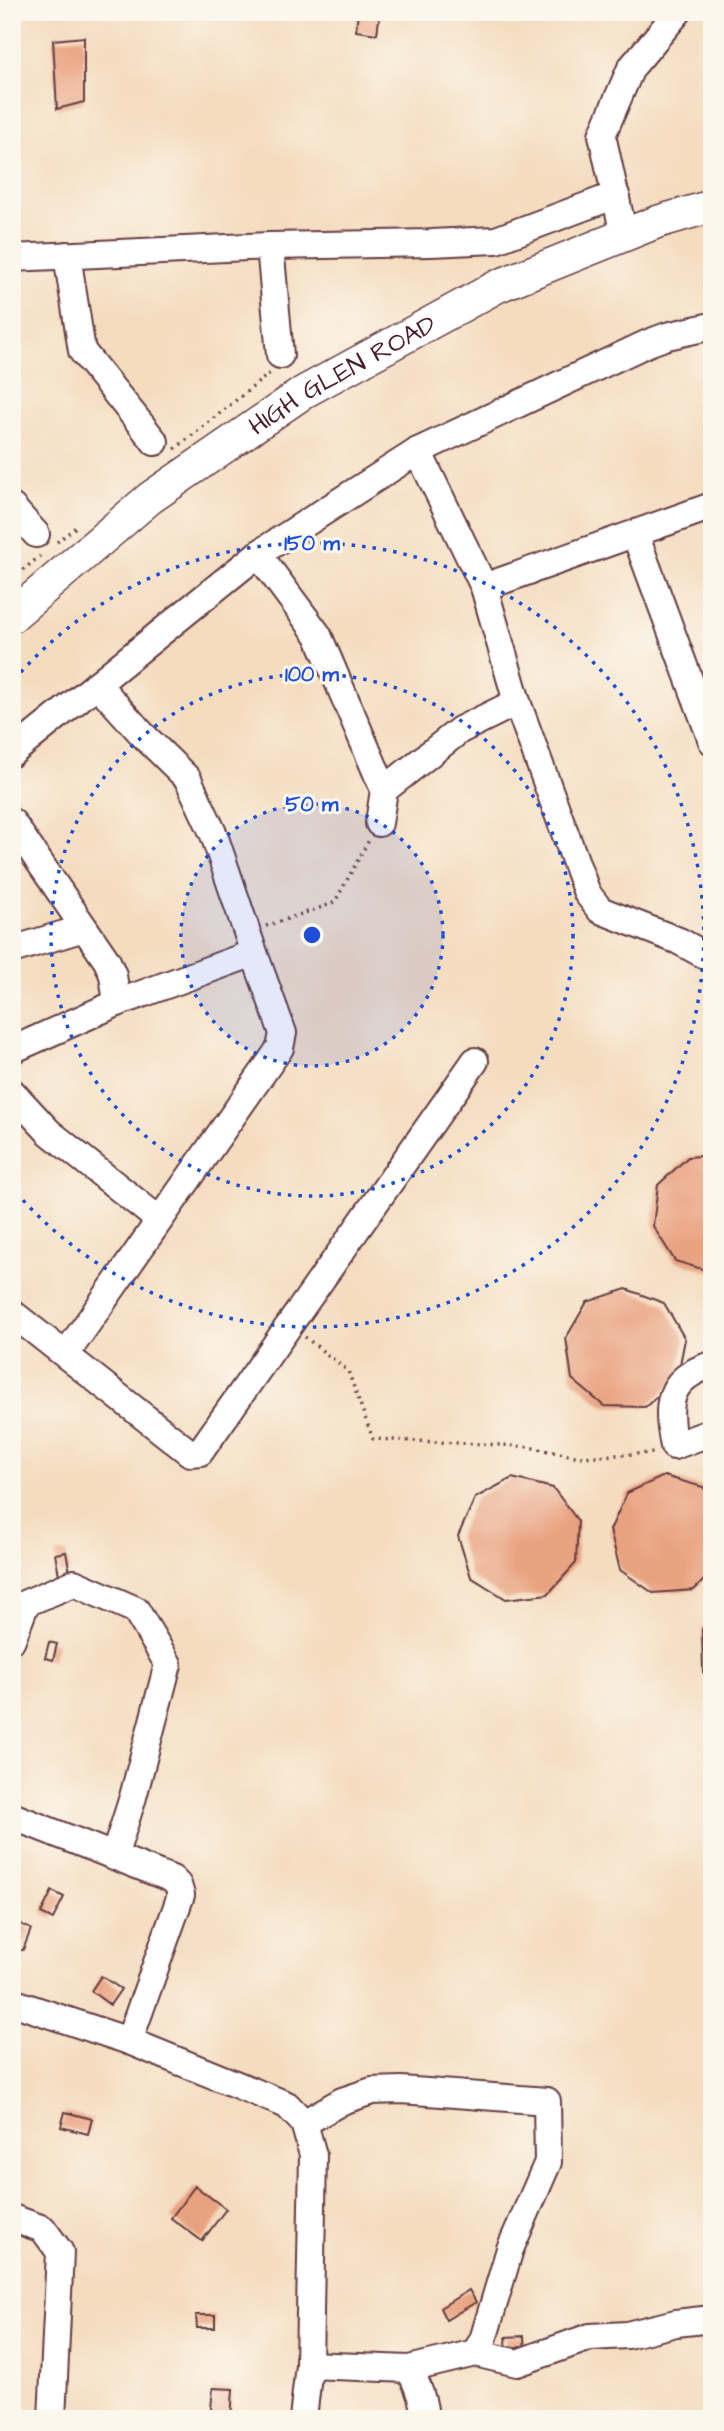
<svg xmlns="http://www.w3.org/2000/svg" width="724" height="2431" viewBox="0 0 724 2431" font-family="'Architects Daughter',sans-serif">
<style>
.building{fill:#e9a280}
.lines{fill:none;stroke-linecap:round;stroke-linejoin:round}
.minor-casing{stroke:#643b41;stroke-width:30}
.major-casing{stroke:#643b41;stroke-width:35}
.path{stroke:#643b41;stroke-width:3.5;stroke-dasharray:2 5;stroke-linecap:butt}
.minor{stroke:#fff;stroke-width:26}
.major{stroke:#fff;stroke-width:32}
.ring{fill:none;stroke:#1d4ed8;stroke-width:3.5;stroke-dasharray:3.5 7}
.labels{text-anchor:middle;stroke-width:6;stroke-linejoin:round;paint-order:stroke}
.street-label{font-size:26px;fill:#4a1f2b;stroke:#fbf7ec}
.centre{fill:#1d4ed8;stroke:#fbf7ec;stroke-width:3.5}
.ring-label{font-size:21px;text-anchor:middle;font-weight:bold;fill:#1d4ed8;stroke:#fbf7ec;stroke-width:6;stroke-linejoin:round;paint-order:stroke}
</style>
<rect width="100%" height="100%" fill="#fbf7ec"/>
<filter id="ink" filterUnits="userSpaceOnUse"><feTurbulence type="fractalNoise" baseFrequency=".0143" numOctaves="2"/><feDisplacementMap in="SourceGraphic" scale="14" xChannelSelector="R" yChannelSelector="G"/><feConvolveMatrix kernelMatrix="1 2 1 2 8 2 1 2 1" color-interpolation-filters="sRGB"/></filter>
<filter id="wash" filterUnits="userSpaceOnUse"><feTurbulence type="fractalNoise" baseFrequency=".00686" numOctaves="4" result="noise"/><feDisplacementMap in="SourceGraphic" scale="28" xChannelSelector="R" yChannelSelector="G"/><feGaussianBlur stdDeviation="1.57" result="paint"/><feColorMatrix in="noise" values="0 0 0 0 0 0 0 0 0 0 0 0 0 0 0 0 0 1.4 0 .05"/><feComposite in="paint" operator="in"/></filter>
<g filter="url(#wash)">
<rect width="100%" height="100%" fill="#f4dcbf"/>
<g id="blocks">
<g class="building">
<polygon points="358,12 380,12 377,34 356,31"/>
<polygon points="84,37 84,102 57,109 53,40"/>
<polygon points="712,1155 712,1272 675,1261 653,1226 658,1185 688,1157"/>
<polygon points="626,1289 664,1303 685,1339 677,1380 645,1407 604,1406 572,1379 566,1338 587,1302"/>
<polygon points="664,1476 703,1487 712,1499 712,1572 694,1590 653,1593 620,1570 610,1530 627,1493"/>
<polygon points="512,1478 553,1488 578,1521 576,1563 548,1594 506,1599 471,1577 458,1536 475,1498"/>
<polygon points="66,1552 70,1573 59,1575 55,1554"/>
<polygon points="712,1618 712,1682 703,1672 702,1629"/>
<polygon points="49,1642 57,1644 53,1660 45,1658"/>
<polygon points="52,1891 64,1897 53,1919 41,1913"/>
<polygon points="12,1920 31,1929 23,1950 12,1950"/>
<polygon points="101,1976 121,1989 110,2005 91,1991"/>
<polygon points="65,2112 92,2119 88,2134 61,2127"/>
<polygon points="195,2186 226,2209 202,2241 171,2218"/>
<polygon points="709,2245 712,2246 712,2283 704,2282"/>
<polygon points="469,2290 476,2302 446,2320 440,2308"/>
<polygon points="196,2315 215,2315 215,2328 197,2328"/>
<polygon points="524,2336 525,2355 507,2357 506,2337"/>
<polygon points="213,2388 233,2389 231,2419 210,2419"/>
</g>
</g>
</g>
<g filter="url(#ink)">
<use href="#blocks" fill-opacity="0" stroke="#643b41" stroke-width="2"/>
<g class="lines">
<g class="minor-casing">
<g id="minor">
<polyline points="624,235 602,135 631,68 678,12"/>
<polyline points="270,246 280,355"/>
<polyline points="67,255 82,351 155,442"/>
<polyline points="12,258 270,246 431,243 496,240 616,195"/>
<polyline points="418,451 484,587 517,702 587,893 600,910 679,941 712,959"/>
<polyline points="12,507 36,534"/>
<polyline points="635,534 712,741"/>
<polyline points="258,554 318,635 384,790 379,823"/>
<polyline points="484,587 712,506"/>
<polyline points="97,684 142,734 188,779 214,835 254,953"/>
<polyline points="12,753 258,554 418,451 648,343 667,336 712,326"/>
<polyline points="384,790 460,730 517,702"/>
<polyline points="12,822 107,961 113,975 117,1003"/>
<polyline points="12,950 84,928"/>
<polyline points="12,1050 117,1003 254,953 283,1033 280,1048 66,1354"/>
<polyline points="12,1092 49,1132 159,1220"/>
<polyline points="12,1313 190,1453 200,1452 475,1061"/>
<path d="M712,1365C666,1378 666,1406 674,1446L712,1432"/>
<polyline points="12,1639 26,1603 74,1583 136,1610 168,1664 133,1797 114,1857"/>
<polyline points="12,1816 172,1879 178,1885 181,1895 129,2041"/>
<polyline points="12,2002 129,2041 287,2105 304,2123 313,2155 309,2365 303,2419"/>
<polyline points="304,2123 342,2101 372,2091 401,2090 547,2101 548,2162 510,2249 483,2340 475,2353 409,2369"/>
<polyline points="12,2218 43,2229 60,2252 52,2419"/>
<polyline points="475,2353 517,2363 590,2337 627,2335 676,2323 712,2319"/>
<path d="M309,2365L409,2369C418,2385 424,2400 425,2419"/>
</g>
</g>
<g class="major-casing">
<g id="major">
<path id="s1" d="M12,616L150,498L304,392L498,286L657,222L712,206"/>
</g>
</g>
<g class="path">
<polyline points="175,449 270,373"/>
<polyline points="57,542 76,527"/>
<polyline points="12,579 40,556"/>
<polyline points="266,926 331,904 336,900 369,840"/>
<polyline points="305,1337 348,1371 373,1439 523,1446 580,1457 654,1453"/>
</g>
<use href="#minor" class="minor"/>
<use href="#major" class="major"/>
</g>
</g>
<circle cx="312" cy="935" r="131" fill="#1d4ed8" fill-opacity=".12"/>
<g class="ring">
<circle cx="312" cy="935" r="131"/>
<circle cx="312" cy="935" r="261"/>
<path d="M14 680A392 392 0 1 1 14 1190"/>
</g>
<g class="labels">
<g class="street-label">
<text dy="9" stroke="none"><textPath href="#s1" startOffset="410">HIGH GLEN ROAD</textPath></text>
</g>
</g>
<circle cx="312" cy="935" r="10" class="centre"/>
<g class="ring-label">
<text x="312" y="550">150 m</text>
<text x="312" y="681">100 m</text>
<text x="312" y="811">50 m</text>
</g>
<rect width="724" height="2431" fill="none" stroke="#fbf7ec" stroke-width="42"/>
</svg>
